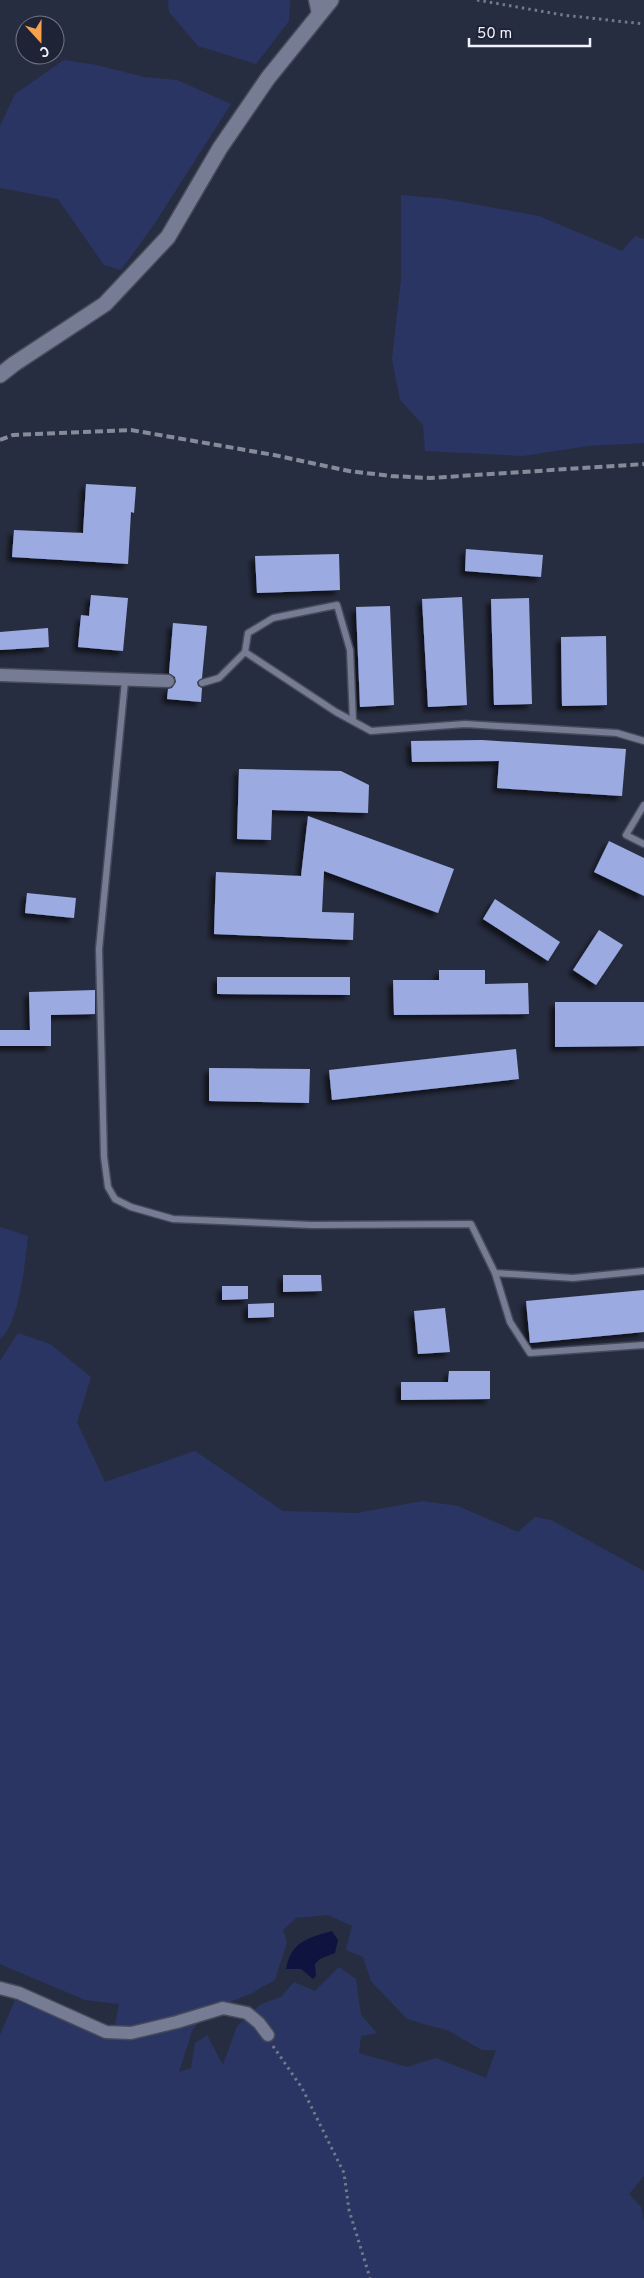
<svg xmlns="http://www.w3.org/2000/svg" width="644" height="2278" viewBox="0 0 644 2278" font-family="Overpass,sans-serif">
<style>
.green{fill:#2b3563;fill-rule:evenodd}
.water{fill:#0e143f}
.building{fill:#9babe2;filter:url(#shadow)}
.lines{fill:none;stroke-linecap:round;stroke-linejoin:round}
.lane-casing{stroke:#464a5b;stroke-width:9}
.street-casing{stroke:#464a5b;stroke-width:15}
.secondary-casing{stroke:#464a5b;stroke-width:18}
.path{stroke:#747989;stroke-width:3;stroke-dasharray:2.5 4;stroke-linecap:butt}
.lane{stroke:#757c93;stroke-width:6}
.street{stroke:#757c93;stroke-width:12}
.secondary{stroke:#757c93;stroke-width:15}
.rail{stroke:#868b9a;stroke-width:4;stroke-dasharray:8 4;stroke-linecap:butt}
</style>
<defs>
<filter id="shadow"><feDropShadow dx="-4.5" dy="4.5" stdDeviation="2.5" flood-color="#0009"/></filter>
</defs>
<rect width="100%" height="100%" fill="#272d40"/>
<g class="green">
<polygon points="168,0 290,0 289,21 256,64 198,46 169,12"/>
<polygon points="64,60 97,65 144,77 177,80 231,104 155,223 121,270 104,265 58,199 0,188 0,126 15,94"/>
<polygon points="401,195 446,199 539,216 622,251 635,236 644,239 644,443 588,446 523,456 425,451 423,425 400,400 392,359 401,279"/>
<path d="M0,1227L28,1236C25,1261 20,1323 0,1339Z"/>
<path d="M18,1333L50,1344L91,1377L77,1422L105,1482L195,1451L283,1511L357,1513L423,1501L458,1506L518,1532L535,1517L551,1520L644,1571V2176L629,2194L641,2207L644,2221V2278H0V2035L15,2000L81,2027L115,2025L119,2004L85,2000L0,1964V1361ZM328,1915L352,1926L346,1950L363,1957L371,1981L407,2019L449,2031L482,2050H496L486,2078L436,2058L407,2067L359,2053L361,2036L377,2033L361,2015L356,1979L339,1967L315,1991L294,1982L281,1997L261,2004L237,2026L223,2065L207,2035L195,2043L191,2068L179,2072L192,2031L207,2011L250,1994L275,1980L287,1942L283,1930L296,1918Z"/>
</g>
<path class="water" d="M332,1931L338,1940L335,1953L320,1959L315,1964L316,1976L313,1979L301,1969H286C291,1942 307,1938 332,1931Z"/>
<g class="building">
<polygon points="86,484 136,487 134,513 131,512 128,564 12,557 14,530 83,533"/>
<polygon points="466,549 543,555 541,577 465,571"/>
<polygon points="339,554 340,590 257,593 255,556"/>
<polygon points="91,595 128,598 123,651 78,647 81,615 89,616"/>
<polygon points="462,597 467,705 428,707 422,599"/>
<polygon points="529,598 532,704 494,705 491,599"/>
<polygon points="390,606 394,705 360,707 356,607"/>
<polygon points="173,623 207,626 202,678 197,682 198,686 202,688 201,702 167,699 168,689 172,688 176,682 175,677 169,673"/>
<polygon points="48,628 49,647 0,650 0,632"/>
<polygon points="606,636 607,705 562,706 561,637"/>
<polygon points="482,740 626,749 622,796 497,788 499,761 412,762 411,741"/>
<polygon points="239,769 341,771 369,785 368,813 272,810 271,840 237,839"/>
<polygon points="308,816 454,869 438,913 324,871 322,912 354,913 353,940 214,934 216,872 301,876"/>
<polygon points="609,841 644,858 644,896 594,872"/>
<polygon points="27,893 76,898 74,918 25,913"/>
<polygon points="495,899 560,942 548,961 483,919"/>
<polygon points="599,930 623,945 596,985 573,970"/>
<polygon points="439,970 485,970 485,984 528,983 529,1014 394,1015 393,980 439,980"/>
<polygon points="217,977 350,977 350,995 217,994"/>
<polygon points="95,990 95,1014 51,1015 51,1046 0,1046 0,1030 30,1030 29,992"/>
<polygon points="555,1002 644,1002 644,1046 555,1047"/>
<polygon points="516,1049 519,1079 332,1100 329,1070"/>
<polygon points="209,1068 310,1069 309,1103 209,1101"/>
<polygon points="283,1275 321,1275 322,1291 283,1292"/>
<polygon points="222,1286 248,1286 248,1299 222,1300"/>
<polygon points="644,1290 644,1332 530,1343 526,1301"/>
<polygon points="274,1303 274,1317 248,1318 248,1304"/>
<polygon points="445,1308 450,1352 418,1354 414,1311"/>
<polygon points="449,1371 490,1371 490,1399 401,1400 401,1382 448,1382"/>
</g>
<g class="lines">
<g class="lane-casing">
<g id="lane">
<polyline points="245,652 248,633 273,618 337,605 350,650 353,721"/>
<polyline points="125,681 99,949 104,1157 108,1187 115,1199 131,1207 173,1219 312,1225 471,1224 495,1273 573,1278 644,1271"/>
<polyline points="202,683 219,678 245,652 336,712 371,731 465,724 617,733 644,741"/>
<polyline points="644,805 626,835 644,844"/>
<polyline points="495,1273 510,1322 530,1353 644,1345"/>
</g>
</g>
<g class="street-casing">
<g id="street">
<polyline points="315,0 318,14"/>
<polyline points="0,675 168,681"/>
<polyline points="0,1988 19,1993 106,2032 131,2033 177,2022 223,2008 247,2013 259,2023 268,2035"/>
</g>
</g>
<g class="secondary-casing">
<polyline id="secondary" points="0,375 14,364 105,304 168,237 220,148 268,78 331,0"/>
</g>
<g class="path">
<polyline points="477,0 563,15 644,24"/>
<polyline points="273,2046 302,2088 344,2173 349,2210 370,2278"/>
</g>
<use href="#lane" class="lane"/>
<use href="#street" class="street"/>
<use href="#secondary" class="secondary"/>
<polyline class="rail" points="0,440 13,435 131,430 274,455 349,471 391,476 430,478 644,464"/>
</g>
<g transform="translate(40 40) rotate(159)"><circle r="24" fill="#1e2336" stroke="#727686"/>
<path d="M0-4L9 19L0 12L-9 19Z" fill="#f8a04b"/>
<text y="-8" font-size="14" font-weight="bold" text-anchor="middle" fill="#f0f3fe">С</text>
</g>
<path d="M469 38v8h121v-8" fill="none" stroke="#f0f3fe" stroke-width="2.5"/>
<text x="477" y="38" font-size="15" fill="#f0f3fe" stroke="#1e2336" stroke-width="4" paint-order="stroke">50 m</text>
</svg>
